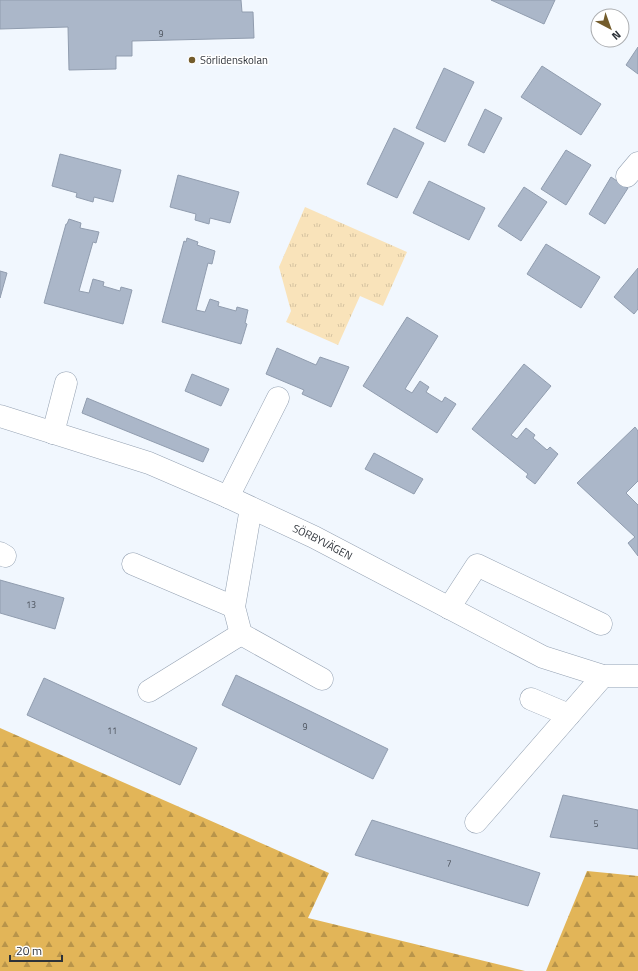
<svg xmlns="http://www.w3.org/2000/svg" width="638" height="971" viewBox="0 0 638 971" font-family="'Titillium Web',sans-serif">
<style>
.forest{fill:url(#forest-firs)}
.park{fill:url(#park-tufts)}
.building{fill:#abb7c9;stroke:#919daf}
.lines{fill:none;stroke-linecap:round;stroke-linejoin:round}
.minor-casing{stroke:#94a1b2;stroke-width:23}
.minor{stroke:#fff;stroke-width:22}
.poi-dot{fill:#735c2c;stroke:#fff;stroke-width:1.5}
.labels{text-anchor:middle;stroke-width:3;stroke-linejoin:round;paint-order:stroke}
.number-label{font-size:9px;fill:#4c535d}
.poi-label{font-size:11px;fill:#2d3239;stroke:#fff;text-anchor:start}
.street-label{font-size:11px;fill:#2d3239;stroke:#fff}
</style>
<defs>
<pattern id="forest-firs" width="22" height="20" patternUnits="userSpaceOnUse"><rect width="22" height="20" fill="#e2b558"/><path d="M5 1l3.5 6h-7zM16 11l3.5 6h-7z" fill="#b8944a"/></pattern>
<pattern id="park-tufts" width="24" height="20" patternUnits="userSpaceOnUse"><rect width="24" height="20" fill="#f9e3ba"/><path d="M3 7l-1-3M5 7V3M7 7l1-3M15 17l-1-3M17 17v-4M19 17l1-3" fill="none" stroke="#d6c3a1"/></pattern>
</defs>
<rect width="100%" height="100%" fill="#f1f7fe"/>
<g class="forest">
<polygon points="0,728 329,873 308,918 525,971 0,971"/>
<polygon points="587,871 638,876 638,971 546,971"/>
</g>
<polygon class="park" points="305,207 407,252 383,306 360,296 338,345 286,322 291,311 279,267"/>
<g class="building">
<polygon points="0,0 241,0 242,12 253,12 254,38 132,41 132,56 116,56 116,69 69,70 68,27 0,29"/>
<polygon points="491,0 555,0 544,24"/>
<polygon points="638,47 638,74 626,65"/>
<polygon points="542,66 601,104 581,135 521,97"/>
<polygon points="444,68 474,82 445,142 416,128"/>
<polygon points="485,109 502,118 484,153 468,145"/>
<polygon points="394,128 424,143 397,198 367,184"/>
<polygon points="566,150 591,165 566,205 541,189"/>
<polygon points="60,154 121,170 113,202 94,197 93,202 76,197 77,193 52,186"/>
<polygon points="178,175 239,192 230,223 210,218 209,224 195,220 196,214 170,207"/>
<polygon points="611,177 628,188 605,224 589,214"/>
<polygon points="429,181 485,208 469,240 413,213"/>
<polygon points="524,187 547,202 521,241 498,226"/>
<polygon points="69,219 81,223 80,228 99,232 96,243 93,242 79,291 89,293 93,279 104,282 103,286 120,291 121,287 132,290 123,324 44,303 66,224 67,224"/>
<polygon points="187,238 198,242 197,245 215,251 212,264 208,263 196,310 205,312 210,299 219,302 218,306 236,311 237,307 248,310 245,323 247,324 241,344 162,322 184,241 186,242"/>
<polygon points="546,244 600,277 581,308 527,274"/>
<polygon points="638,268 638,309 634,314 614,297"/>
<polygon points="0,271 7,273 0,298"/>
<polygon points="407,317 438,336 405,389 412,393 420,381 429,387 426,392 442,402 445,397 456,404 437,433 363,386"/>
<polygon points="277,348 316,365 320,357 349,367 331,407 302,394 304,390 266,374"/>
<polygon points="524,364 551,386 511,435 517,439 526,428 535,435 533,438 547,450 550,447 558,454 535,484 526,477 528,474 472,429"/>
<polygon points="192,374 229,389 221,406 185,391"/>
<polygon points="87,398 209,449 203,462 82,413"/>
<polygon points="635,427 638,431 638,481 626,493 638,505 638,556 628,543 635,537 577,483"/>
<polygon points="374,453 423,479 414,494 365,469"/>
<polygon points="0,580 64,598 55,629 0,613"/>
<polygon points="236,675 388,749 373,779 222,705"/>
<polygon points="44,678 197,748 180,785 27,715"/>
<polygon points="563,795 638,810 638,849 550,837"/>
<polygon points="372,820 540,873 528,906 355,855"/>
</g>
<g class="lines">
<g class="minor-casing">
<g id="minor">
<polyline points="627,176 638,163"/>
<path id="s1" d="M0,416L149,463L228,497L314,537L543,657L603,676H638"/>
<polyline points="53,433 66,383"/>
<polyline points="228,497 278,398"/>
<polyline points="251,508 234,607 241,634 322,679"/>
<polyline points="0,553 5,556"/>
<polyline points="133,564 234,607"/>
<polyline points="449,608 477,565 601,624"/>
<polyline points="149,691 241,634"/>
<polyline points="531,699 569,715"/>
<polyline points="476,822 603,676"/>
</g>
</g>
<use href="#minor" class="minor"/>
</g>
<circle class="poi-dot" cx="192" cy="60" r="4"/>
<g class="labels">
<g class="number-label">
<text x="161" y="37">9</text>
<text x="31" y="608">13</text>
<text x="305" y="730">9</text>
<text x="112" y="734">11</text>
<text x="596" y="827">5</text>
<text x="449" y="867">7</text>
</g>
<g class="poi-label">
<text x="200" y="64">Sörlidenskolan</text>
</g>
<g class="street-label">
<text dy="4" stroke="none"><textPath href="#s1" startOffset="347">SÖRBYVÄGEN</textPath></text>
</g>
</g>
<g transform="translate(610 28) rotate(139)"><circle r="19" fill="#ffffff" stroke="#abadb0"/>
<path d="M0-3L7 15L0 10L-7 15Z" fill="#735c2c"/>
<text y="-6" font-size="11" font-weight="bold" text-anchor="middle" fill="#2d3239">N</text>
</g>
<path d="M10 955v6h52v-6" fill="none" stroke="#2d3239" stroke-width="2"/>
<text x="16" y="955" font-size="12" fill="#2d3239" stroke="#ffffff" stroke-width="3" paint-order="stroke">20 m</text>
</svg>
